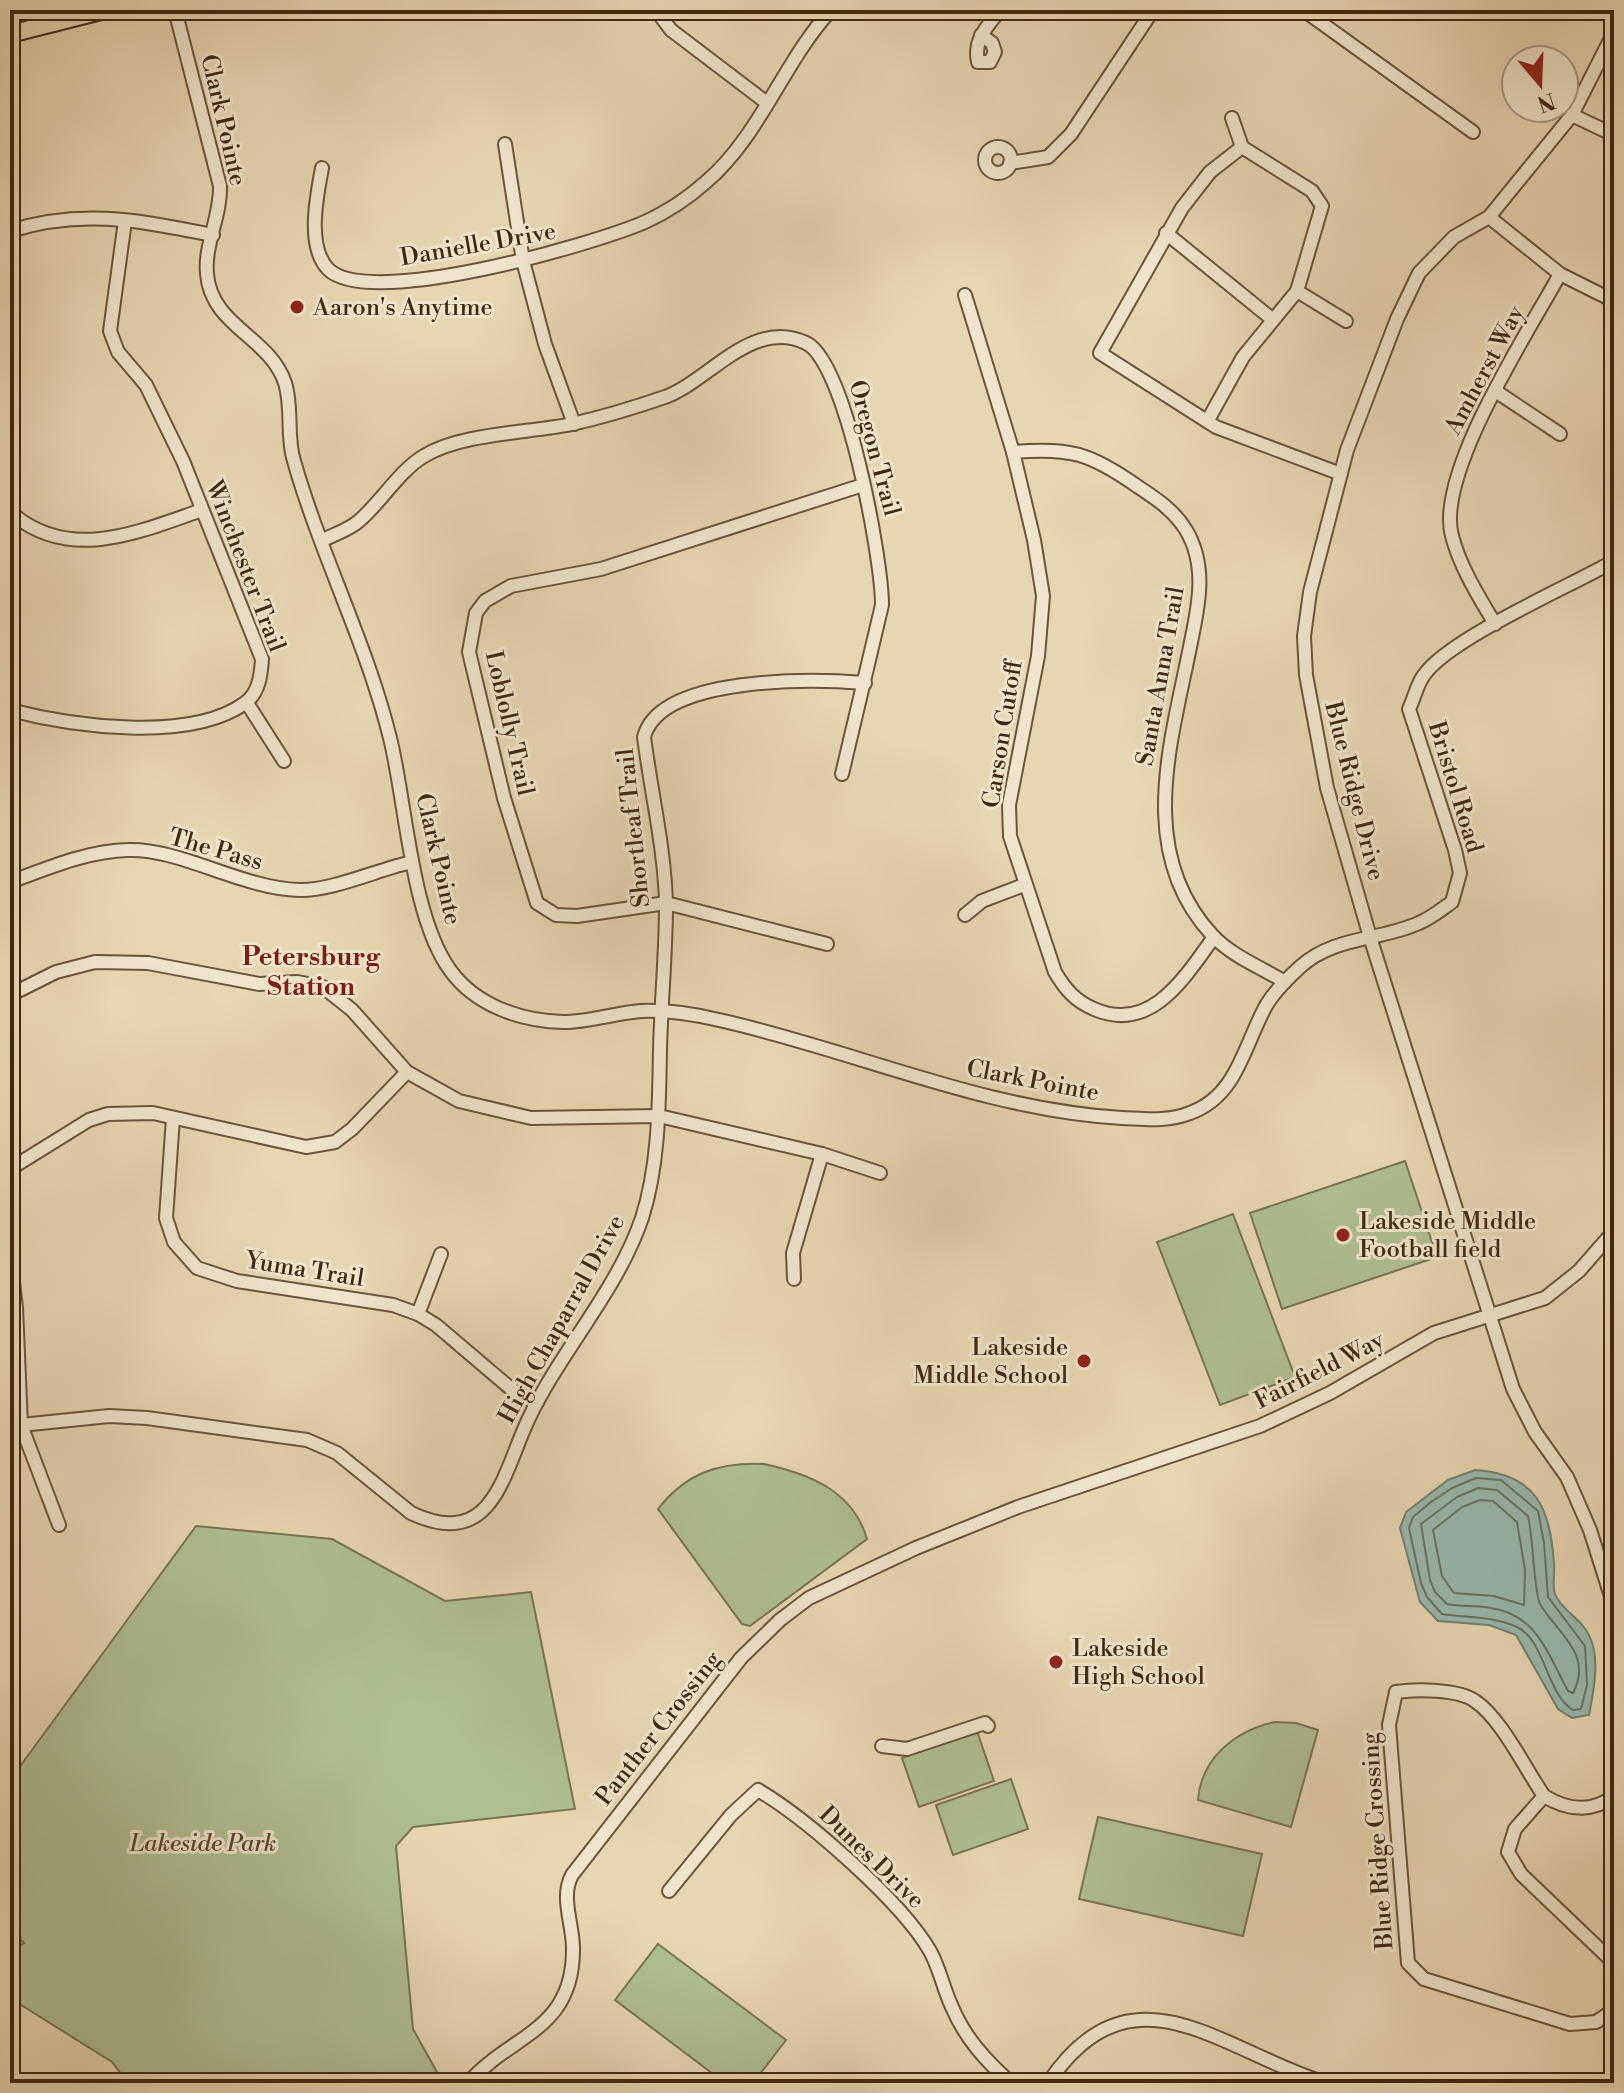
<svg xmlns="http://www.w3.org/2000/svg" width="1624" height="2093" viewBox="0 0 1624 2093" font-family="'Libre Bodoni',serif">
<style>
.green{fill:#afbf92;stroke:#787452;stroke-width:2}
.water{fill:#97b9b0;stroke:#757f71;stroke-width:2}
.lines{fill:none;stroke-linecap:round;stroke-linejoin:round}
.shore{stroke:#6c7062;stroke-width:2}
.minor-casing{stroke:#6b543b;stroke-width:16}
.major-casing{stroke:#412813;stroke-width:20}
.minor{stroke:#f0e4cd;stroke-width:12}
.major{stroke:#e8d6b2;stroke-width:16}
.poi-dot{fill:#8f2418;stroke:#f0e4cd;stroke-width:3}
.labels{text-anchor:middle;stroke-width:6;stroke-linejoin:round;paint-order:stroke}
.street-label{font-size:24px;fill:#412813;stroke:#f0e4cd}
.poi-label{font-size:24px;fill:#412813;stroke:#f0e4cd;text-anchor:start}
.park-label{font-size:24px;font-style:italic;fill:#57462c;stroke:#f0e4cd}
.neighbourhood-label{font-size:26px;font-weight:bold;fill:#7a1f14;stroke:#f0e4cd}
</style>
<rect width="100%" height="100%" fill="#e8d6b2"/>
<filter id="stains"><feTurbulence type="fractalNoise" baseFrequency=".0025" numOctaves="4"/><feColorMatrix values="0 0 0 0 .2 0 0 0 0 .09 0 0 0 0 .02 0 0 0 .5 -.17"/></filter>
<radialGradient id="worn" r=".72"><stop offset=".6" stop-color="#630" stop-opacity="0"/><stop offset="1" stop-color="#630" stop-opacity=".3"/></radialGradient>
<g class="green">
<polygon points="1405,1161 1437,1257 1282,1309 1250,1213"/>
<polygon points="1233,1214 1295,1377 1220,1405 1157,1242"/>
<path d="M764,1464C810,1474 853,1491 867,1539L750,1626L742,1624L658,1509C686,1473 719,1462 764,1464Z"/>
<polygon points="196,1526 332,1539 445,1601 531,1592 575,1809 413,1827 396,1846 413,2029 443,2083 128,2083 112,2062 10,1998 10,1951 24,1943 10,1929 10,1780"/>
<path d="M1275,1722L1296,1723L1318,1730L1291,1827L1198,1800C1201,1758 1236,1730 1275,1722Z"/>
<polygon points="977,1731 994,1781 919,1807 902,1758"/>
<polygon points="1011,1779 1028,1829 953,1855 936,1805"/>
<polygon points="1098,1817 1262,1854 1243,1936 1079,1899"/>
<polygon points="658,1944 786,2040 753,2083 725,2083 615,2000"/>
</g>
<path class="water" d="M1475,1470C1537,1474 1550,1508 1554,1564C1555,1573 1552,1586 1555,1594C1560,1607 1575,1616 1583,1626C1603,1650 1594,1688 1589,1715L1572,1718L1558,1709L1516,1635L1489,1625L1438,1621L1420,1602L1400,1528L1406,1512L1448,1480Z"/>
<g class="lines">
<g class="shore">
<path d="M1476,1478L1501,1480L1538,1511L1544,1543L1548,1597L1585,1646L1587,1685L1581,1709L1573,1710C1546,1693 1545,1640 1517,1627C1493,1616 1468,1618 1442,1614L1427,1597L1421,1583L1409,1528L1413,1517L1431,1502L1452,1488Z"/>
<path d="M1478,1488L1497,1490L1528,1516C1533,1535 1534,1593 1540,1604C1556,1632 1594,1654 1573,1693L1568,1691C1548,1655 1538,1615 1491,1608C1477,1605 1462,1607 1447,1604L1435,1592L1430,1580L1421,1524L1457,1497Z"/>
<polygon points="1480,1500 1493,1501 1517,1522 1525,1570 1524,1605 1494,1596 1454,1593 1442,1576 1433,1530 1462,1507"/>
</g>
<g class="minor-casing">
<g id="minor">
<path d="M175,10L220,186C221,216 204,245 207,274C211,326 270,337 285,383C293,408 286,436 294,461C321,556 368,646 391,742C406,806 412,918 450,970C475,1005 520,1021 563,1022C589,1022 615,1013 641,1011C667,1010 693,1014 719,1020C854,1050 983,1110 1122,1118C1146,1119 1167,1122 1190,1113C1238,1096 1244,1044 1267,1004C1275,991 1288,978 1300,967C1334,936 1379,941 1419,923C1431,918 1442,909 1452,902L1460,873L1455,850L1409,709C1414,699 1417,684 1424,675C1450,638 1569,587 1614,561"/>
<polyline points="656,10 671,30 767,103"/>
<polyline points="1312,10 1309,14 1473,132"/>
<polyline points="1578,10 1579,10"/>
<polyline points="1614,32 1572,115 1489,217 1454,237 1419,273 1397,319 1347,450 1310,592 1304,636 1306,675 1327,788 1370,937 1513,1389 1535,1432 1567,1477 1590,1530 1614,1606"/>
<path d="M981,35L992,43L995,52L990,62H978C973,40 987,27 1000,10"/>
<polyline points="1572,115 1614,135"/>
<polyline points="505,144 523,261 545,344 574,424"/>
<polyline points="1242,147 1210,172 1182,208 1100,353 1216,427 1341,474"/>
<circle cx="998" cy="160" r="13"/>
<polyline points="1010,163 1048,157 1071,134 1153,10"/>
<path d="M322,168C317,195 306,246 328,269C368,310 594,244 645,222C667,212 688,198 706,182C760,136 784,61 831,10"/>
<polyline points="1489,217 1560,274 1614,301"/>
<path d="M10,231C83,208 140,221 213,235"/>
<polyline points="1166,233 1272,319"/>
<polyline points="1297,291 1346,321"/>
<path d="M965,295L1013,452L1034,540L1043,596L1038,656L1009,805L1010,836L1055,972C1065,989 1075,1001 1094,1009C1151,1034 1185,977 1214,937"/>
<polyline points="1497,392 1560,434"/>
<polyline points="1208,420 1243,357 1297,291 1322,206 1312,191 1242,147 1232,118"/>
<path d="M1013,452C1069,447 1090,453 1137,486C1155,498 1174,510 1186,530C1207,565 1199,604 1191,642C1172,740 1134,852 1213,936C1232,956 1262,968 1285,982"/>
<path d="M15,516C73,562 141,531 202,510"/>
<path d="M323,540C335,534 351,529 360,520C382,501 399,471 424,456C461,433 529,433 572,424C603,417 636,407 665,397C709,381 753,317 806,343C846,362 882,559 882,605L842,774"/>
<path d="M1495,624C1479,597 1460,567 1452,536C1435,474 1529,331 1560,274"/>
<polyline points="247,703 284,761"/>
<path d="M10,710C71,726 190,743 245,703C259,693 261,675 262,659L183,461L146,385L118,352L110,331L125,221"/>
<path d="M10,882C48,868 87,851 128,850C180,848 240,888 299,890C332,891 379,869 412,862"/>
<polyline points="965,915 982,901 1024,885"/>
<polyline points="827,944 666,903 577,916 556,915 537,903 504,798 469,652 476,613 485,601 511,586 601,569 863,485"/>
<polyline points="10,995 56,972 95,962 148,963 259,984 297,982 323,987 352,1010 407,1072 459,1101 531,1118 659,1116 822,1154 880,1173"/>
<polyline points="173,1118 166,1218 174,1242 197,1268 237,1281 393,1305 418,1314 436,1325 516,1393 537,1402"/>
<polyline points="10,1169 89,1120 108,1114 153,1113 306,1147 335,1142 352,1129 407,1072"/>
<polyline points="10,1256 16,1308 21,1425 59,1525"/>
<polyline points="794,1279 793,1253 822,1154"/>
<polyline points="418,1314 441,1254"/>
<path d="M10,1422L21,1425L109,1416L147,1418L307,1440L337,1453L411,1513C494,1552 503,1472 529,1418C562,1349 617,1291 642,1218C659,1165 659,1105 660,1050C661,1002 666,953 666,905C665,850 651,792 644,737C660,675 814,679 865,683"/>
<polyline points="882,1746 907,1749 985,1723 988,1726"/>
<path d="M1544,1796C1567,1810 1592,1813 1614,1796"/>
<path d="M669,1891L731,1815L758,1790C807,1819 901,1901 930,1951C940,1969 943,1988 952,2007C965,2038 986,2061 1011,2083"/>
<path d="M1614,1963L1521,1874L1508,1852L1515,1829L1544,1796C1526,1770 1501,1718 1475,1701C1458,1689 1416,1689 1396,1692L1389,1725L1408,1963L1424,1979L1570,2024L1596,2022L1614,2010"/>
<path d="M468,2083C511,2034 574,2031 573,1948C573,1924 560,1897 572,1875L741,1658L780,1620L809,1598L916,1548L1018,1507L1260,1426L1330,1393L1434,1333L1545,1298L1579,1271L1614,1231"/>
<path d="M1048,2083C1132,1959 1220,2050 1325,2083"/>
</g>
</g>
<g class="major-casing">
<g id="major">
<polyline points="10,11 14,10"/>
<polyline points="10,34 105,10"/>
</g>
</g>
<use href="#minor" class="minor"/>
<use href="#major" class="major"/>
</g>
<g class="poi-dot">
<circle cx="297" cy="307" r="8"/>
<circle cx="1343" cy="1235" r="8"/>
<circle cx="1084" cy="1361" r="8"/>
<circle cx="1056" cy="1662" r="8"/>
</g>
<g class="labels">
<g class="street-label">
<text transform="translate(224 120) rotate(77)" y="8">Clark Pointe</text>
<text transform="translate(478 244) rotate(-10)" y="8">Danielle Drive</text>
<text transform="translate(1484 370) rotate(-62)" y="8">Amherst Way</text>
<text transform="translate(875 448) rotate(75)" y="8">Oregon Trail</text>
<text transform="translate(246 566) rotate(69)" y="8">Winchester Trail</text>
<text transform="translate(1160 676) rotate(-80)" y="8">Santa Anna Trail</text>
<text transform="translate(510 723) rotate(77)" y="8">Loblolly Trail</text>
<text transform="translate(1002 734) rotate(-81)" y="8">Carson Cutoff</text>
<text transform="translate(1456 787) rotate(73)" y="8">Bristol Road</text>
<text transform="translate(1355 791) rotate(76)" y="8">Blue Ridge Drive</text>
<text transform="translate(633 828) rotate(-96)" y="8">Shortleaf Trail</text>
<text transform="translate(216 849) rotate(16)" y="8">The Pass</text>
<text transform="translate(439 859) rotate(77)" y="8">Clark Pointe</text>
<text transform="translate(1033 1080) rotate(11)" y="8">Clark Pointe</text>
<text transform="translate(305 1269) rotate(9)" y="8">Yuma Trail</text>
<text transform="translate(561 1319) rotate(-61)" y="8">High Chaparral Drive</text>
<text transform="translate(1319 1370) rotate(-27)" y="8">Fairfield Way</text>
<text transform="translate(658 1728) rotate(-52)" y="8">Panther Crossing</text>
<text transform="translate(1377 1841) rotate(-94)" y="8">Blue Ridge Crossing</text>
<text transform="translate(872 1857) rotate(44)" y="8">Dunes Drive</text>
</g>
<g class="poi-label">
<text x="313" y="315">Aaron's Anytime</text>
<text x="1359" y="1229">Lakeside Middle<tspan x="1359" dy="28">Football field</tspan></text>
<text x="1068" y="1355" text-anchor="end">Lakeside<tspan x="1068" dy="28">Middle School</tspan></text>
<text x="1072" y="1656">Lakeside<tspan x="1072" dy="28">High School</tspan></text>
</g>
<g class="park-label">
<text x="203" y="1851">Lakeside Park</text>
</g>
<g class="neighbourhood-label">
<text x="311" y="965">Petersburg<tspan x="311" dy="30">Station</tspan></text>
</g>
</g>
<rect width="1624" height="2093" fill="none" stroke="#e8d6b2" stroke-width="40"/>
<rect x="12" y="12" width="1600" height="2069" fill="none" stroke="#412813" stroke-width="4"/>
<rect x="20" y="20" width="1584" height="2053" fill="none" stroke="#412813" stroke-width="2"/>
<g transform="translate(1540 84) rotate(161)"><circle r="38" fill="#f0e4cd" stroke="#aa9983" stroke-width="2"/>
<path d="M0-6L14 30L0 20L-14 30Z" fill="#8f2418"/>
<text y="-12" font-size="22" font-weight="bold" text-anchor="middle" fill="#412813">N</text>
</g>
<rect width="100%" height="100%" filter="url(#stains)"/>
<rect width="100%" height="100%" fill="url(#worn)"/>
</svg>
